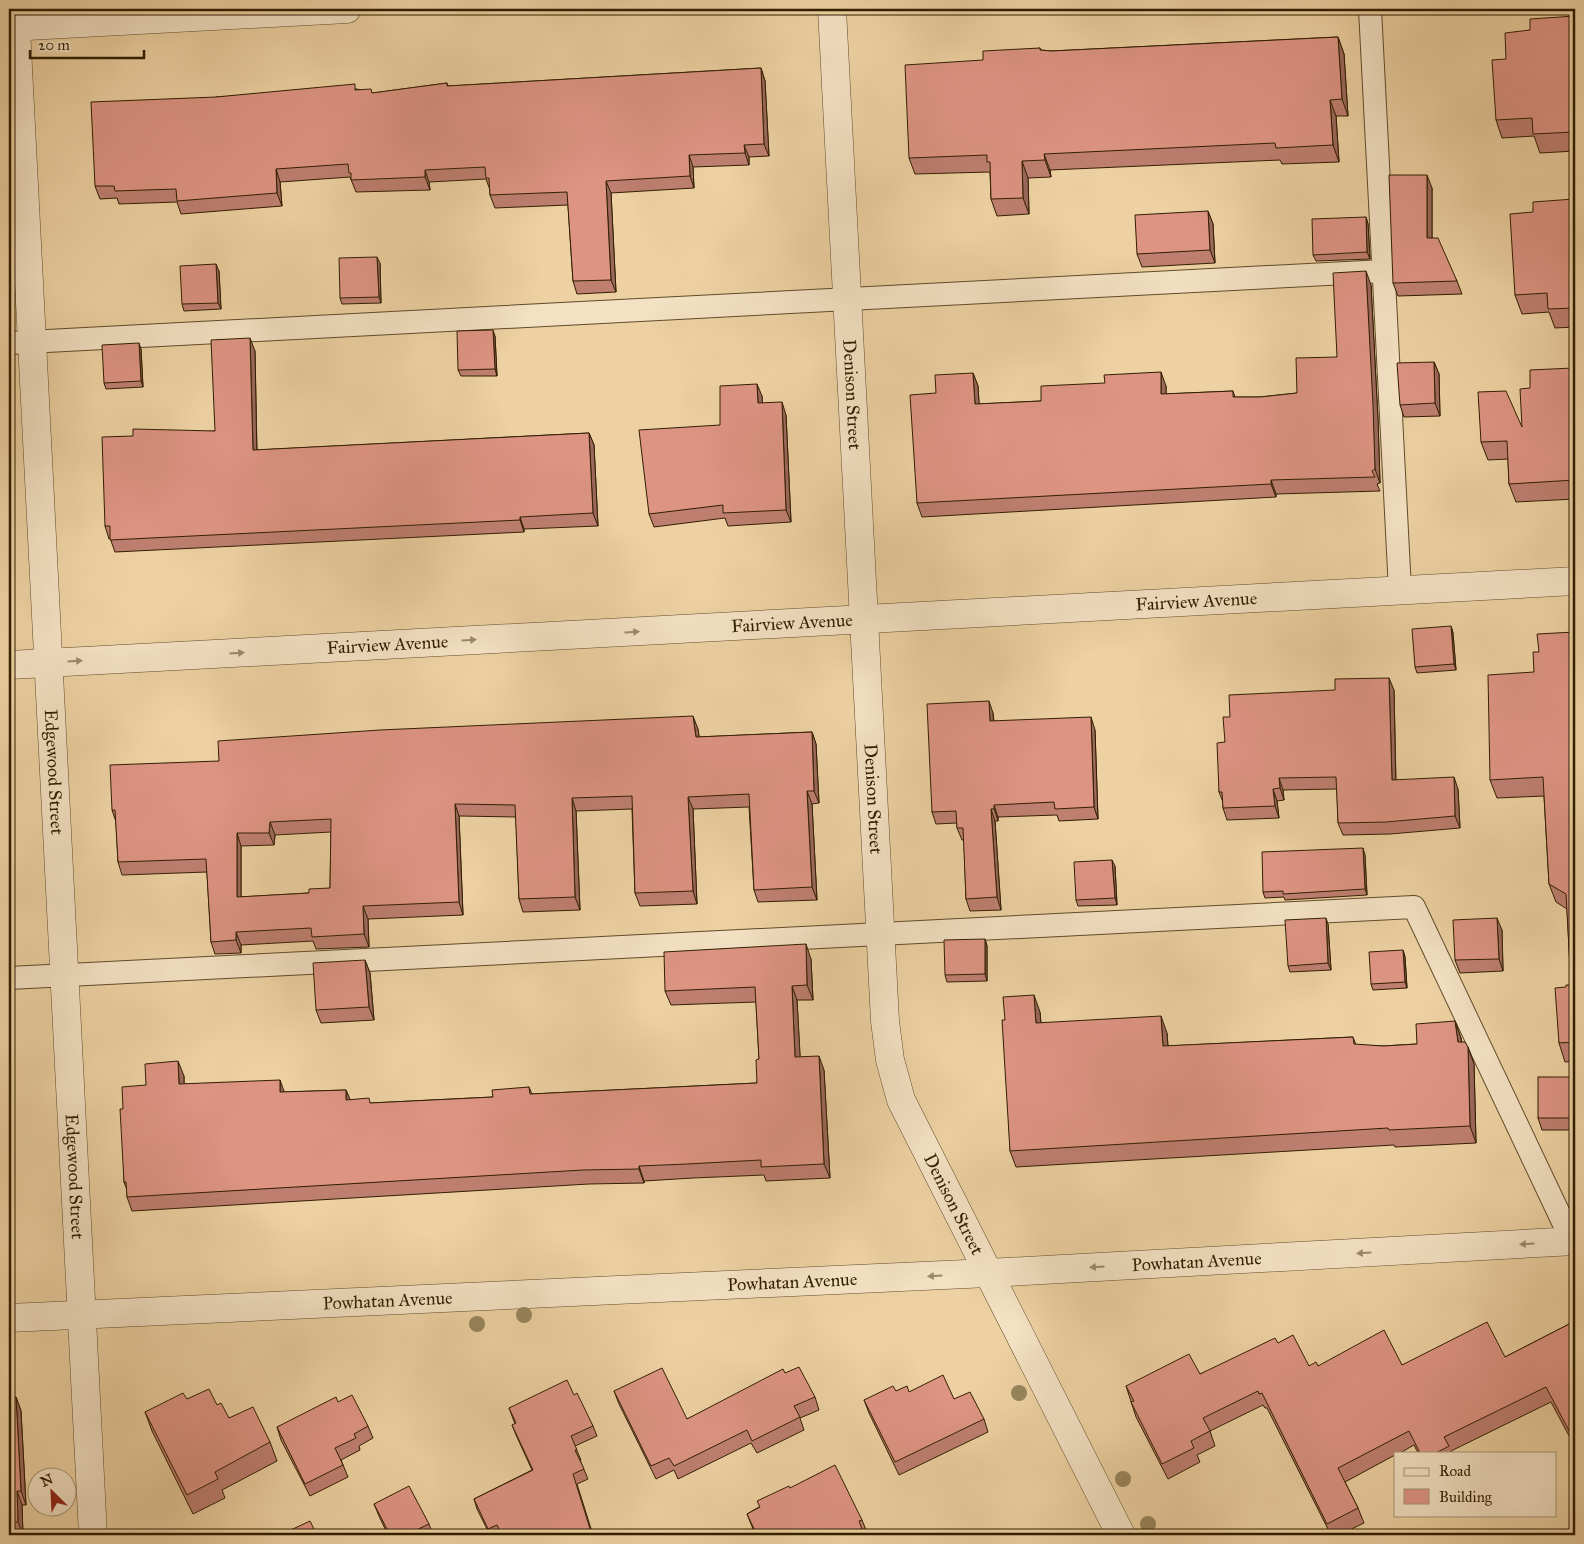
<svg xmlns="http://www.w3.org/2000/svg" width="1584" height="1544" viewBox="0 0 1584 1544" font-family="'IM FELL Great Primer',serif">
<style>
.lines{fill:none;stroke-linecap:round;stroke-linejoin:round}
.service-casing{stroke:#604b29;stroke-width:24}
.minor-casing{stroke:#604b29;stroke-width:29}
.service{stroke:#f3e1c3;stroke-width:22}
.minor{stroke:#f3e1c3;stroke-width:28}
.tree{fill:#98855c}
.wall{fill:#be7f71;stroke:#311e01;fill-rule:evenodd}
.shaded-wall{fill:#9b685c;stroke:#311e01}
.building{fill:#dd9483;stroke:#311e01;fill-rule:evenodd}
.oneway{fill:#9c896c}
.labels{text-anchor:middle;stroke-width:4.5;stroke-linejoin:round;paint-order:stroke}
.street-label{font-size:18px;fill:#311e01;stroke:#f3e1c3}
</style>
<rect width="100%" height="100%" fill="#edd1a2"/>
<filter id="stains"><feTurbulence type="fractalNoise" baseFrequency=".004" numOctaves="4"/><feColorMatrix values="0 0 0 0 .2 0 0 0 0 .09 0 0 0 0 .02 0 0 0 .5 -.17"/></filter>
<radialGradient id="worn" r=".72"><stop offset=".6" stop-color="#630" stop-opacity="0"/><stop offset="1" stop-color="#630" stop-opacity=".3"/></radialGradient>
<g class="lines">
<g class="service-casing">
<g id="service">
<polyline points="1370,9 1400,590"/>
<polyline points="9,343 1384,271"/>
<polyline points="9,978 1414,907 1572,1241"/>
</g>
</g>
<g class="minor-casing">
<g id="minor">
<path id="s1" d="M15,9L93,1535"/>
<path id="s2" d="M832,9L885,1021L890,1060L901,1100L1121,1535"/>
<polyline points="9,27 347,9"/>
<path id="s3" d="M9,665L1575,581"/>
<path id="s4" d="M9,1318L988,1273L1575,1241"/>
</g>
</g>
<use href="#service" class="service"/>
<use href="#minor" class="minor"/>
</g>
<g class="tree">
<circle cx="524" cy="1315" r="8"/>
<circle cx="477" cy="1324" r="8"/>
<circle cx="1019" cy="1393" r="8"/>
<circle cx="1123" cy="1479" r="8"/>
<circle cx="1148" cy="1524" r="8"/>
</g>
<g class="wall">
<polygon points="1575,17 1575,151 1540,153 1534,136 1502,138 1496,120 1506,59 1530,30"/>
<polygon points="1338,37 1344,54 1348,116 1336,116 1339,162 1282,164 1280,160 1050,170 1051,177 1028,178 1029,214 997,216 991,199 990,172 915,174 909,158 983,60 1040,48 1041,50 1051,51"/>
<polygon points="761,68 765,81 769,156 749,157 749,165 693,167 694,188 611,193 616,292 577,294 573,281 568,205 495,208 490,195 490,190 486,179 429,182 430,190 356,192 350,177 280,182 282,206 181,214 177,202 119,204 117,198 100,199 95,186 216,97 357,89 373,93 447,83 448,86"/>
<polygon points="1432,188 1432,238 1457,281 1462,294 1398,296 1393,283"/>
<polygon points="1575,204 1575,327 1555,328 1549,312 1522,314 1515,295 1533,212"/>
<polygon points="1208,211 1213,224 1215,263 1142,267 1137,254"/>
<polygon points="1366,217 1368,224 1370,259 1316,261 1313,255"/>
<polygon points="380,263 381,303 342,304 340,298"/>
<polygon points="219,271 221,309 184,311 182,304"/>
<polygon points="1371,285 1378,419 1380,483 1377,484 1380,491 1276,494 1276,497 922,517 917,503 936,393 973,373 978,386 979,404 1041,401 1166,386 1166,394 1233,391 1235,397 1260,397 1297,393 1337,357"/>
<polygon points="495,336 497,376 461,376 458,370"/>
<polygon points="141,349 143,387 106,389 104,383"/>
<polygon points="255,351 257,450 589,433 594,445 598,526 524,529 524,532 115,552 110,538 109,539 105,526 133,436 215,431"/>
<polygon points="1434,362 1439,374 1440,416 1404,417 1400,405"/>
<polygon points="1575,375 1575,499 1516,502 1509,484 1508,459 1488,460 1481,442 1522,427 1530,388"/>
<polygon points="762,396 762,403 786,415 791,522 728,526 725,518 654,527 649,514 720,425"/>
<polygon points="1451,626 1453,633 1456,670 1417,673 1415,667"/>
<polygon points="1575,632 1575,1061 1565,1062 1559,1043 1566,987 1571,985 1567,909 1556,902 1549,884 1544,796 1497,798 1490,780 1534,672 1539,652"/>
<polygon points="1394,690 1396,780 1458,789 1460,828 1390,834 1343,835 1338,823 1337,789 1283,790 1284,800 1277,801 1279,818 1227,820 1223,808 1223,802 1219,792 1225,742 1230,717"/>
<polygon points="993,713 994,721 1095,730 1098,819 1059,821 1057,815 998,817 998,821 995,821 1001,910 970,911 966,899 964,840 962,840 957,828 957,823 936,824 932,812"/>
<path d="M698,729L699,737L812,732L816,744L819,803L812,804L817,900L758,902L754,890L749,807L693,809L697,904L640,906L635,893L632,809L576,811L580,910L523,912L519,899L516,817L459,816L463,915L368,919L369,947L316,949L313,941L241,945V953L215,954L211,942L207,872L122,875L118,862L116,822L112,810L219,761ZM331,832L330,888L309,893L241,897V846L274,845L275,835Z"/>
<polygon points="1365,855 1367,895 1285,900 1284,897 1265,898 1263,892"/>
<polygon points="1115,866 1117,905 1078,906 1076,900"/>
<polygon points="1328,924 1331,970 1290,972 1288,966"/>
<polygon points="1502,930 1503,971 1460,973 1455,960"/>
<polygon points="985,939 987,946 987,981 947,982 945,975"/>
<polygon points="1403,950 1405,957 1407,988 1373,990 1371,984"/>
<polygon points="811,959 813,1000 797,1000 800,1057 824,1070 830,1178 766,1181 764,1175 693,1178 644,1181 644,1183 589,1184 132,1211 127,1197 127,1190 124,1182 123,1109 146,1085 184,1076 184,1084 284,1092 346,1090 350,1100 371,1103 493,1097 529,1087 532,1094 757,1083 759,1059 756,1002 671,1005 665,991"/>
<polygon points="365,960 370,973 374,1020 321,1023 316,1010"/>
<polygon points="1040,1012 1041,1023 1167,1033 1168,1046 1353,1037 1356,1045 1383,1046 1417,1044 1455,1021 1461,1038 1462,1042 1468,1047 1474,1064 1476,1143 1395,1147 1394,1145 1016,1167 1010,1151 1005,1020"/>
<polygon points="1575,1077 1575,1130 1542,1130 1538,1118"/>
<polygon points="1575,1321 1575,1447 1551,1402 1451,1451 1452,1453 1418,1453 1414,1445 1400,1453 1395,1453 1395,1455 1345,1482 1358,1508 1364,1523 1339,1535 1331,1535 1267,1408 1265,1408 1263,1405 1210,1431 1215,1446 1197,1455 1200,1462 1168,1479 1136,1417 1126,1386 1200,1374 1278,1343 1309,1366 1402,1365 1505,1357"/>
<polygon points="785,1373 815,1397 819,1410 800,1418 804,1430 757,1453 751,1443 678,1479 674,1470 656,1479 619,1404 614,1391 687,1419"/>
<polygon points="896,1391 909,1392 954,1399 984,1419 988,1432 899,1475 869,1413 864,1400"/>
<polygon points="574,1395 593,1426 597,1436 575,1446 581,1460 580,1460 588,1479 577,1484 593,1535 490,1535 477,1509 474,1499 532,1470 516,1435 512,1425 515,1424 509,1408"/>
<polygon points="9,1397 16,1397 21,1411 26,1505 22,1505 23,1535 9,1535"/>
<polygon points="187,1399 217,1405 229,1418 270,1442 277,1461 222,1490 225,1498 193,1514 152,1431 145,1412"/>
<polygon points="338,1402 368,1426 373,1438 359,1446 360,1450 341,1460 348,1477 310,1496 281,1440 277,1427"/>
<polygon points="790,1488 862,1520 868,1535 753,1535 755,1534 747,1514 759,1507"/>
<polygon points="374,1504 429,1524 433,1535 388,1535 379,1516"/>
</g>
<g class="shaded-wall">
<polygon points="1338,37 1344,54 1348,116 1342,99"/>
<polygon points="761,68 765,81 769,156 764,144"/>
<polygon points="1330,100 1336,116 1339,162 1333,145"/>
<polygon points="744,145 749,157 749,165 745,153"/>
<polygon points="1044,154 1050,170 1051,177 1045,160"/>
<polygon points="689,155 693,167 694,188 690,176"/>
<polygon points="1022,161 1028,178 1029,214 1023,198"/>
<polygon points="276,169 280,182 282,206 277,193"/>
<polygon points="425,170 429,182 430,190 425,177"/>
<polygon points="1427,175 1432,188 1432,251 1427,238"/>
<polygon points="606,181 611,193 616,292 611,280"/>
<polygon points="1208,211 1213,224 1215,263 1210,250"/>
<polygon points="1366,217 1368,224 1370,259 1367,252"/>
<polygon points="377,257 380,263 381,303 379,297"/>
<polygon points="216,264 219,271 221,309 218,303"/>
<polygon points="1366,271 1371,285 1378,419 1380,483 1375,469"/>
<polygon points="493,330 495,336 497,376 495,369"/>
<polygon points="250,338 255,351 257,462 253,450"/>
<polygon points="139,343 141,349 143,387 141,381"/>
<polygon points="1434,362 1439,374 1440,416 1435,403"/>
<polygon points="1573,368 1575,375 1575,390 1574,386"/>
<polygon points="1161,372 1166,386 1166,408 1161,394"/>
<polygon points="973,373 978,386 980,418 975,404"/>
<polygon points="757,384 762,396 763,416 758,403"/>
<polygon points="782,402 786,415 791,522 786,510"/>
<polygon points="589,433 594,445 598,526 593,513"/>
<polygon points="1271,480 1276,494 1276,497 1271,484"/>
<polygon points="520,517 524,529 524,532 520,520"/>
<polygon points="1451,626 1453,633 1456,670 1454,664"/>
<polygon points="1389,678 1394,690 1396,792 1392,780"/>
<polygon points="989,701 993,713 994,734 990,721"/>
<polygon points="693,716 698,729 701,750 696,737"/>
<polygon points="1091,717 1095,730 1098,819 1094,807"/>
<polygon points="812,732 816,744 819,803 814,791"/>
<polygon points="1454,777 1458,789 1460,828 1455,816"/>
<polygon points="1279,778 1283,790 1284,800 1280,788"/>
<polygon points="1273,789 1277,801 1279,818 1275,806"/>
<polygon points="807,791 812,804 817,900 812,887"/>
<polygon points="688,797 693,809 697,904 693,891"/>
<polygon points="572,798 576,811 580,910 575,897"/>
<polygon points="455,804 459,816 463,915 459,902"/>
<polygon points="994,805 998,817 998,821 994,809"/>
<polygon points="991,809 995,821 1001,910 997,897"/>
<polygon points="270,822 275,835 274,845 269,833"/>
<polygon points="237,833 241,846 241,910 237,897"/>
<polygon points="1363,848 1365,855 1367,895 1365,889"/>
<polygon points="1112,860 1115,866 1117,905 1115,898"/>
<polygon points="363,906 368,919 369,947 364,934"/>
<polygon points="1326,918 1328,924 1331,970 1328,963"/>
<polygon points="1497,918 1502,930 1503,971 1499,959"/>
<polygon points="236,932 241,945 241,953 236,940"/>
<polygon points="985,939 987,946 987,981 985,974"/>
<polygon points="806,944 811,959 813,1000 807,985"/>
<polygon points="1403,950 1405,957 1407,988 1405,982"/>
<polygon points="365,960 370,973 374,1020 369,1007"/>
<polygon points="792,986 797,1000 801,1072 795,1057"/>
<polygon points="1034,995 1040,1012 1042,1040 1036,1023"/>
<polygon points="1161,1016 1167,1033 1169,1063 1163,1046"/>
<polygon points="1455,1021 1461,1038 1464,1059 1458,1042"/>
<polygon points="1468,1047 1474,1064 1476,1143 1470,1126"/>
<polygon points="819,1056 824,1070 830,1178 824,1164"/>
<polygon points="178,1061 184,1076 184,1098 179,1084"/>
<polygon points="280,1080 285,1094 280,1092"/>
<polygon points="346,1090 352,1104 346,1100"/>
<polygon points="639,1166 644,1181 644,1183 639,1169"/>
<polygon points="16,1397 21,1411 26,1505 21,1491"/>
<polygon points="17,1491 22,1505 23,1535 18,1522"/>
</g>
<g class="building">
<polygon points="1575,16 1575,132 1533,134 1532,118 1496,120 1492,60 1506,59 1505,33 1530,30 1530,19"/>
<polygon points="1338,37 1342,99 1330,100 1333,145 1276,148 1275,143 1044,154 1045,160 1022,161 1023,198 991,199 990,162 987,162 987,155 909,158 905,65 983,60 983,51 1040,48 1040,50 1051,51"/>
<polygon points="761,68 764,144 744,145 745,153 689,155 690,176 606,181 611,280 573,281 567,192 490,195 489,178 486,178 485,167 425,170 425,177 351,180 351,173 349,173 348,164 276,169 277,193 177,201 176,189 115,191 114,186 95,186 91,102 216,97 355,84 355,90 371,89 372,93 447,83 447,86"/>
<polygon points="1389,175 1427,175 1427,238 1438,238 1457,281 1393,283"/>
<polygon points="1574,199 1574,210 1575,210 1575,308 1548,309 1547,293 1515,295 1510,214 1533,212 1533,202"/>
<polygon points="1208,211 1210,250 1137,254 1135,215"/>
<polygon points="1366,217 1367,252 1313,255 1312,219"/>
<polygon points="377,257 379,297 340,298 339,258"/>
<polygon points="216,264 218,303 182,304 180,266"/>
<polygon points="1366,271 1373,405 1375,469 1372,471 1375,477 1271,480 1271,484 917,503 910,395 936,393 935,375 973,373 975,404 1041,401 1041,386 1105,383 1104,375 1161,372 1161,394 1233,391 1233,397 1260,397 1297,393 1296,358 1337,357 1333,273"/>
<polygon points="493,330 495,369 458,370 457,331"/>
<polygon points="250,338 253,450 589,433 593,513 520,517 520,520 110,540 110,526 105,526 102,437 133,436 133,429 215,431 211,340"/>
<polygon points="139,343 141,381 104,383 102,345"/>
<polygon points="1434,362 1435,403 1400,405 1397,363"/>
<polygon points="1573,368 1574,386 1575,386 1575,480 1509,484 1507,441 1481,442 1478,392 1506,391 1522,427 1520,389 1530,388 1530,370"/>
<polygon points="757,384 758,403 782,402 786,510 723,513 723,505 649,514 639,430 720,425 720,386"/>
<polygon points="1451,626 1454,664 1415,667 1412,629"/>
<polygon points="1575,632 1575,1042 1559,1043 1555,988 1566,987 1566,985 1571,985 1566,894 1549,884 1543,777 1490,780 1488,675 1534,672 1533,652 1539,652 1537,634"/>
<polygon points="1389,678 1392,780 1454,777 1455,816 1386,822 1338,823 1336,777 1279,778 1280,788 1273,789 1275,806 1223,808 1222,792 1219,792 1217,743 1225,742 1223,717 1230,717 1229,695 1335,690 1335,679"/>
<polygon points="989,701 990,721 1091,717 1094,807 1055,809 1054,802 994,805 994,809 991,809 997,897 966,899 963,828 957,828 956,811 932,812 927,704"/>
<path d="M693,716L696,737L812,732L814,791H807L812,887L754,890L749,794L688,797L693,891L635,893L632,796L572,798L575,897L519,899L515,805L455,804L459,902L363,906L364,934L312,937L311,928L236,932V940L211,942L206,859L118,862L115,810H112L110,765L219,761L218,741L380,730ZM331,819L330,888L309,889V893L237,897V833H269L270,822Z"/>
<polygon points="1363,848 1365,889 1283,894 1283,891 1263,892 1262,852"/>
<polygon points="1112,860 1115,898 1076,900 1074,862"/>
<polygon points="1326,918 1328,963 1288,966 1285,920"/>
<polygon points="1497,918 1499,959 1455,960 1453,920"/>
<polygon points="985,939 985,974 945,975 944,940"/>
<polygon points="806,944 807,985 792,986 795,1057 819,1056 824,1164 761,1167 761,1160 687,1164 639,1166 639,1169 583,1170 127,1197 126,1182 124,1182 120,1109 123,1109 122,1087 146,1085 145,1064 178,1061 179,1084 280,1080 280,1092 346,1090 346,1100 369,1098 370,1103 493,1097 492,1090 529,1087 530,1094 757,1083 756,1060 759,1059 755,987 665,991 664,952"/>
<polygon points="1403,950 1405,982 1371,984 1369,952"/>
<polygon points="365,960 369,1007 316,1010 313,963"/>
<polygon points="1034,995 1036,1023 1161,1016 1163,1046 1353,1037 1354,1044 1383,1046 1417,1044 1416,1024 1455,1021 1458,1042 1465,1042 1468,1047 1470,1126 1389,1130 1388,1128 1010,1151 1002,1020 1005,1020 1003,997"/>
<rect x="1538" y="1077" width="37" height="41"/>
<polygon points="1575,1321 1575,1442 1546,1387 1444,1437 1449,1446 1436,1453 1420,1453 1409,1431 1338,1468 1358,1508 1327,1524 1262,1393 1259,1394 1258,1391 1203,1418 1210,1431 1191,1441 1194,1448 1162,1464 1131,1402 1134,1401 1126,1386 1189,1354 1200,1374 1275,1338 1278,1343 1293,1335 1309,1366 1316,1362 1318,1366 1384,1330 1402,1365 1487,1322 1505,1357"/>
<polygon points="799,1367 815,1397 794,1406 800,1417 752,1441 747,1430 674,1466 669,1458 651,1466 614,1391 662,1368 687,1419 783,1369 785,1373"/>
<polygon points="943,1375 954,1399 970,1392 984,1419 895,1462 864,1400 893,1386 896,1391 907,1386 909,1392"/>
<polygon points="567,1380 574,1395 577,1393 593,1426 571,1436 577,1450 575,1450 584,1469 573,1474 592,1535 502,1535 497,1525 488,1529 474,1499 533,1470 512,1425 516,1423 509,1408"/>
<polygon points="209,1389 217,1405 221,1403 229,1418 253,1407 270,1442 215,1472 218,1479 187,1495 145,1412 183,1393 187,1399"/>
<polygon points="352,1395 368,1426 354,1434 356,1438 335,1448 343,1465 305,1484 277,1427 336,1397 338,1402"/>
<polygon points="9,1397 16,1397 21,1491 17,1491 18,1522 9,1522"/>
<polygon points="835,1465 862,1520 859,1521 862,1529 849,1535 753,1535 756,1533 747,1514 760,1507 757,1501 789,1486 790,1488"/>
<polygon points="409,1486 429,1524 406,1535 390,1535 374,1504"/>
<polygon points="310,1521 317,1535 280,1535"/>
</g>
<defs><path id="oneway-solid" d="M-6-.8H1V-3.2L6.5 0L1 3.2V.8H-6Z" transform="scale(1.25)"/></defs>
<g class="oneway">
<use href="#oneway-solid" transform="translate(632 632) rotate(-3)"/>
<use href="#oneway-solid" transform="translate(469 640) rotate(-3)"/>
<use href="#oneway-solid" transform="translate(237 653) rotate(-3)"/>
<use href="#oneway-solid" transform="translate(75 661) rotate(-3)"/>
<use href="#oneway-solid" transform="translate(1527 1244) rotate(177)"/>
<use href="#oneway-solid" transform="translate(1364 1253) rotate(177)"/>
<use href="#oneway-solid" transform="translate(1097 1267) rotate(177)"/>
<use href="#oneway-solid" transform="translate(935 1276) rotate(177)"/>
</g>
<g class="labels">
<g class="street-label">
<text dy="6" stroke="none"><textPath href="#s2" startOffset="386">Denison Street</textPath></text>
<text dy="6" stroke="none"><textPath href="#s3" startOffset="1189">Fairview Avenue</textPath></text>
<text dy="6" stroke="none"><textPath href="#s3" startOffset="784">Fairview Avenue</textPath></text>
<text dy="6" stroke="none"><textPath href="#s3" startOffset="379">Fairview Avenue</textPath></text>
<text dy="6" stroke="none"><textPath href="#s1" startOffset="764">Edgewood Street</textPath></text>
<text dy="6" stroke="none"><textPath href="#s2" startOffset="791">Denison Street</textPath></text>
<text dy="6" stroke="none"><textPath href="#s1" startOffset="1169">Edgewood Street</textPath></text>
<text dy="6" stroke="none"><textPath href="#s2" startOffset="1211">Denison Street</textPath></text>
<text dy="6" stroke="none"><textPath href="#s4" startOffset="1189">Powhatan Avenue</textPath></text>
<text dy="6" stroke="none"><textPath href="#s4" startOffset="784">Powhatan Avenue</textPath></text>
<text dy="6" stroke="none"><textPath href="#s4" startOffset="379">Powhatan Avenue</textPath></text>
</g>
</g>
<rect width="1584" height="1544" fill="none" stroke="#edd1a2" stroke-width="30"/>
<rect x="10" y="10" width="1564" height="1524" fill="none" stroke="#311e01" stroke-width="2.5"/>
<rect x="15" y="15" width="1554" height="1514" fill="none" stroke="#311e01"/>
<rect x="1394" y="1452" width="162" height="65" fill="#f3e1c3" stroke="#a59375"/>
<rect x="1404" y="1468" width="25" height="8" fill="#f3e1c3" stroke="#a59375"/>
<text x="1439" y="1476" font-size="15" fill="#311e01">Road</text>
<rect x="1404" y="1489" width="25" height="15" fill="#dd9483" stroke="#a59375"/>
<text x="1439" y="1502" font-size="15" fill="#311e01">Building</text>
<g transform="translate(52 1492) rotate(336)"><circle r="24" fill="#f3e1c3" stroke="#a59375"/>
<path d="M0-4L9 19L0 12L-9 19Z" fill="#8f2418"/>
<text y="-8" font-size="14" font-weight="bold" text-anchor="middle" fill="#311e01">N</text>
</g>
<path d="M30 50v8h114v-8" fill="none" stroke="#311e01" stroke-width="2.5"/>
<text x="38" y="50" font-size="15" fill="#311e01" stroke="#f3e1c3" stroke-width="4" paint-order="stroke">20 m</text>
<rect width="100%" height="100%" filter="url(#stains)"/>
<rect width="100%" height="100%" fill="url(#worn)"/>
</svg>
